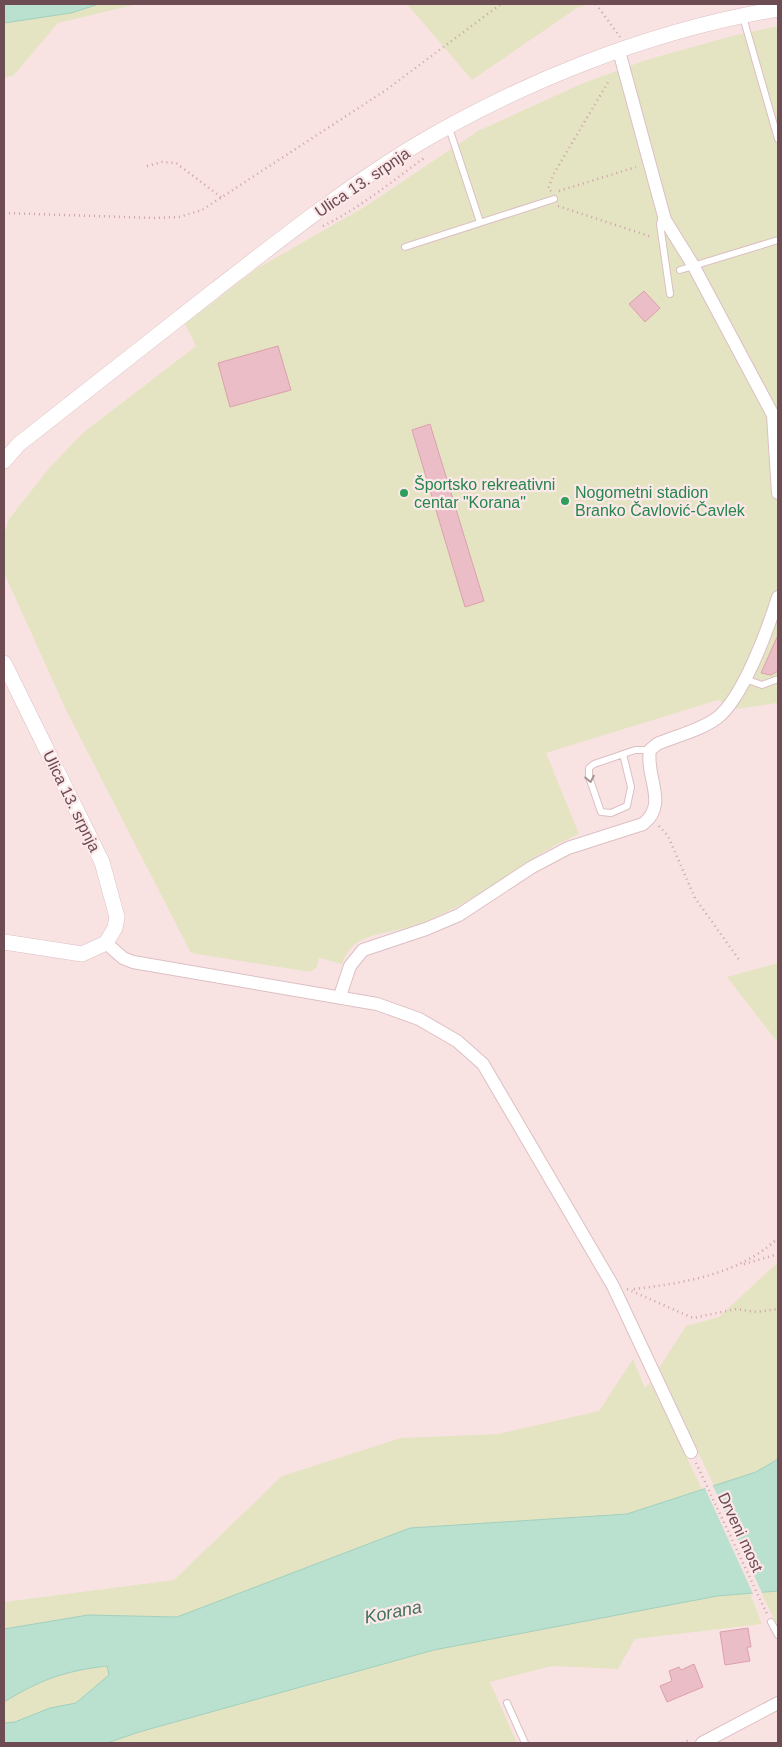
<svg xmlns="http://www.w3.org/2000/svg" width="782" height="1747" viewBox="0 0 782 1747" font-family="Arial,sans-serif">
<style>
.green{fill:#e4e4c3}
.water{fill:#bae0cf;stroke:#a1d0bc}
.pier{fill:#f9e3e2}
.building{fill:#ebbdc6;stroke:#dca0ac}
.lines{fill:none;stroke-linecap:round;stroke-linejoin:round}
.service-casing{stroke:#dcbfc3;stroke-width:8}
.minor-casing{stroke:#dcbfc3;stroke-width:14}
.tertiary-casing{stroke:#dcbfc3;stroke-width:16}
.path{stroke:#cfa1aa;stroke-width:2.5;stroke-dasharray:1 4;stroke-linecap:butt}
.service{stroke:#fff;stroke-width:6}
.minor{stroke:#fff;stroke-width:12}
.tertiary{stroke:#fff;stroke-width:15}
.oneway{stroke:#a79498}
.leisure-dot{fill:#2e9e5b;stroke:#fce8e8;stroke-width:2}
.labels{text-anchor:middle;stroke-width:4.5;stroke-linejoin:round;paint-order:stroke}
.street-label{font-size:16px;fill:#6d4c54;stroke:#fce8e8}
.leisure-label{font-size:16px;fill:#27864d;stroke:#fce8e8;text-anchor:start}
.water-label{font-size:18px;font-style:italic;fill:#42725e;stroke:#fce8e8}
</style>
<rect width="100%" height="100%" fill="#f9e3e2"/>
<g class="green">
<polygon points="99,4 138,4 58,23 13,76 4,77 4,23 71,13"/>
<polygon points="407,4 589,4 577,8 472,80"/>
<path d="M778,26V703L735,709L718,700L546,753L579,834C526,856 485,897 433,918C422,923 409,928 397,930C373,936 351,937 342,964L319,958L317,967L310,972L191,953L67,712L5,575L4,535L9,519L50,467L84,432L196,346L185,324L256,269L366,206L478,131L581,84L646,60L732,36Z"/>
<polygon points="778,963 778,1043 727,977"/>
<polygon points="778,1262 778,1459 756,1472 714,1486 659,1368 686,1326 719,1317"/>
<polygon points="633,1359 645,1388 650,1382 702,1489 627,1514 410,1528 177,1617 88,1615 4,1629 4,1602 174,1580 282,1476 401,1438 498,1434 599,1411"/>
<polygon points="778,1591 778,1626 761,1593"/>
<polygon points="750,1593 762,1624 635,1639 618,1669 552,1666 490,1682 517,1743 107,1743 139,1732 434,1650 717,1596"/>
<path d="M107,1666L109,1675L76,1703L50,1708L15,1723H4V1702C40,1680 64,1671 107,1666Z"/>
</g>
<g class="water">
<polygon points="4,4 99,4 71,13 4,23"/>
<path d="M778,1459V1591L717,1596L434,1650L139,1732L107,1743H4V1723L15,1722L50,1708L76,1703L109,1675L107,1666C64,1671 40,1680 4,1702V1629L88,1615L177,1617L410,1528L627,1514L756,1472Z"/>
</g>
<polygon class="pier" points="712,1484 763,1595 754,1596 704,1486"/>
<g class="building">
<polygon points="644,291 660,308 645,322 629,304"/>
<polygon points="278,346 291,390 230,407 218,363"/>
<polygon points="430,424 484,601 465,607 412,430"/>
<polygon points="778,635 778,671 771,675 761,673"/>
<polygon points="748,1628 751,1647 747,1647 750,1661 725,1665 720,1632"/>
<polygon points="694,1664 703,1687 667,1702 660,1686 672,1681 669,1671 679,1667 681,1670"/>
</g>
<g class="lines">
<g class="service-casing">
<g id="service">
<polyline points="743,17 778,139"/>
<polyline points="449,128 480,222"/>
<polyline points="662,216 660,224 670,294"/>
<polyline points="405,247 554,199"/>
<polyline points="680,270 778,240"/>
<polyline points="745,679 762,685 778,679"/>
<polyline points="623,754 631,787 627,806 611,813 601,812 589,777 589,768 594,764 635,750 650,750"/>
<polyline points="771,1622 778,1635"/>
<polyline points="507,1703 525,1743"/>
</g>
</g>
<g class="minor-casing">
<g id="minor">
<polyline points="619,51 665,220 693,265 773,415 778,493"/>
<polyline points="106,943 123,958 133,962 377,1004 419,1019 457,1041 483,1064 613,1286 691,1452"/>
<path d="M340,996L350,966L363,950L426,929L459,915L532,867L568,848L643,824C669,804 645,777 650,750L657,744C676,736 701,730 717,718C743,698 768,629 778,597"/>
<polyline points="702,1743 778,1703"/>
</g>
</g>
<g class="tertiary-casing">
<g id="tertiary">
<path d="M4,461L19,444C84,393 149,342 215,290C277,242 339,193 406,151C518,83 648,31 778,9"/>
<polyline points="4,663 102,862 117,917 115,928 106,943 82,954 4,942"/>
</g>
</g>
<g class="path">
<polyline points="596,4 620,37"/>
<polyline points="147,166 162,162 176,163 221,197"/>
<polyline points="551,191 548,189 553,175 610,79"/>
<polyline points="559,191 636,167"/>
<polyline points="558,206 652,237"/>
<polyline points="4,213 154,218 179,217 202,210 386,90 501,4"/>
<path d="M323,226C360,208 391,182 424,158"/>
<polyline points="659,826 668,836 695,898 740,961"/>
<polyline points="744,1264 778,1254"/>
<polyline points="627,1289 693,1318 736,1309 756,1312 778,1309"/>
<path d="M634,1289C685,1283 740,1274 778,1238"/>
<polyline points="696,1463 767,1614"/>
<polyline points="682,1743 691,1739"/>
</g>
<use href="#service" class="service"/>
<use href="#minor" class="minor"/>
<use href="#tertiary" class="tertiary"/>
</g>
<defs><path id="oneway-chevron" d="M-2-3.5L2.5 0L-2 3.5" fill="none" stroke-width="1.6" stroke-linecap="round" stroke-linejoin="round" transform="scale(1.25)"/></defs>
<use class="oneway" href="#oneway-chevron" transform="translate(590 779) rotate(79)"/>
<g class="leisure-dot">
<circle cx="404" cy="493" r="5"/>
<circle cx="565" cy="501" r="5"/>
</g>
<g class="labels">
<g class="street-label">
<text transform="translate(362 182) rotate(-34)" y="6">Ulica 13. srpnja</text>
<text transform="translate(72 801) rotate(64)" y="6">Ulica 13. srpnja</text>
<text transform="translate(741 1532) rotate(65)" y="6">Drveni most</text>
</g>
<g class="leisure-label">
<text x="414" y="490">Športsko rekreativni<tspan x="414" dy="18">centar "Korana"</tspan></text>
<text x="575" y="498">Nogometni stadion<tspan x="575" dy="18">Branko Čavlović-Čavlek</tspan></text>
</g>
<g class="water-label">
<text transform="translate(393 1612) rotate(-11)" y="6">Korana</text>
</g>
</g>
<rect width="782" height="1747" fill="none" stroke="#6d4c54" stroke-width="10"/>
</svg>
